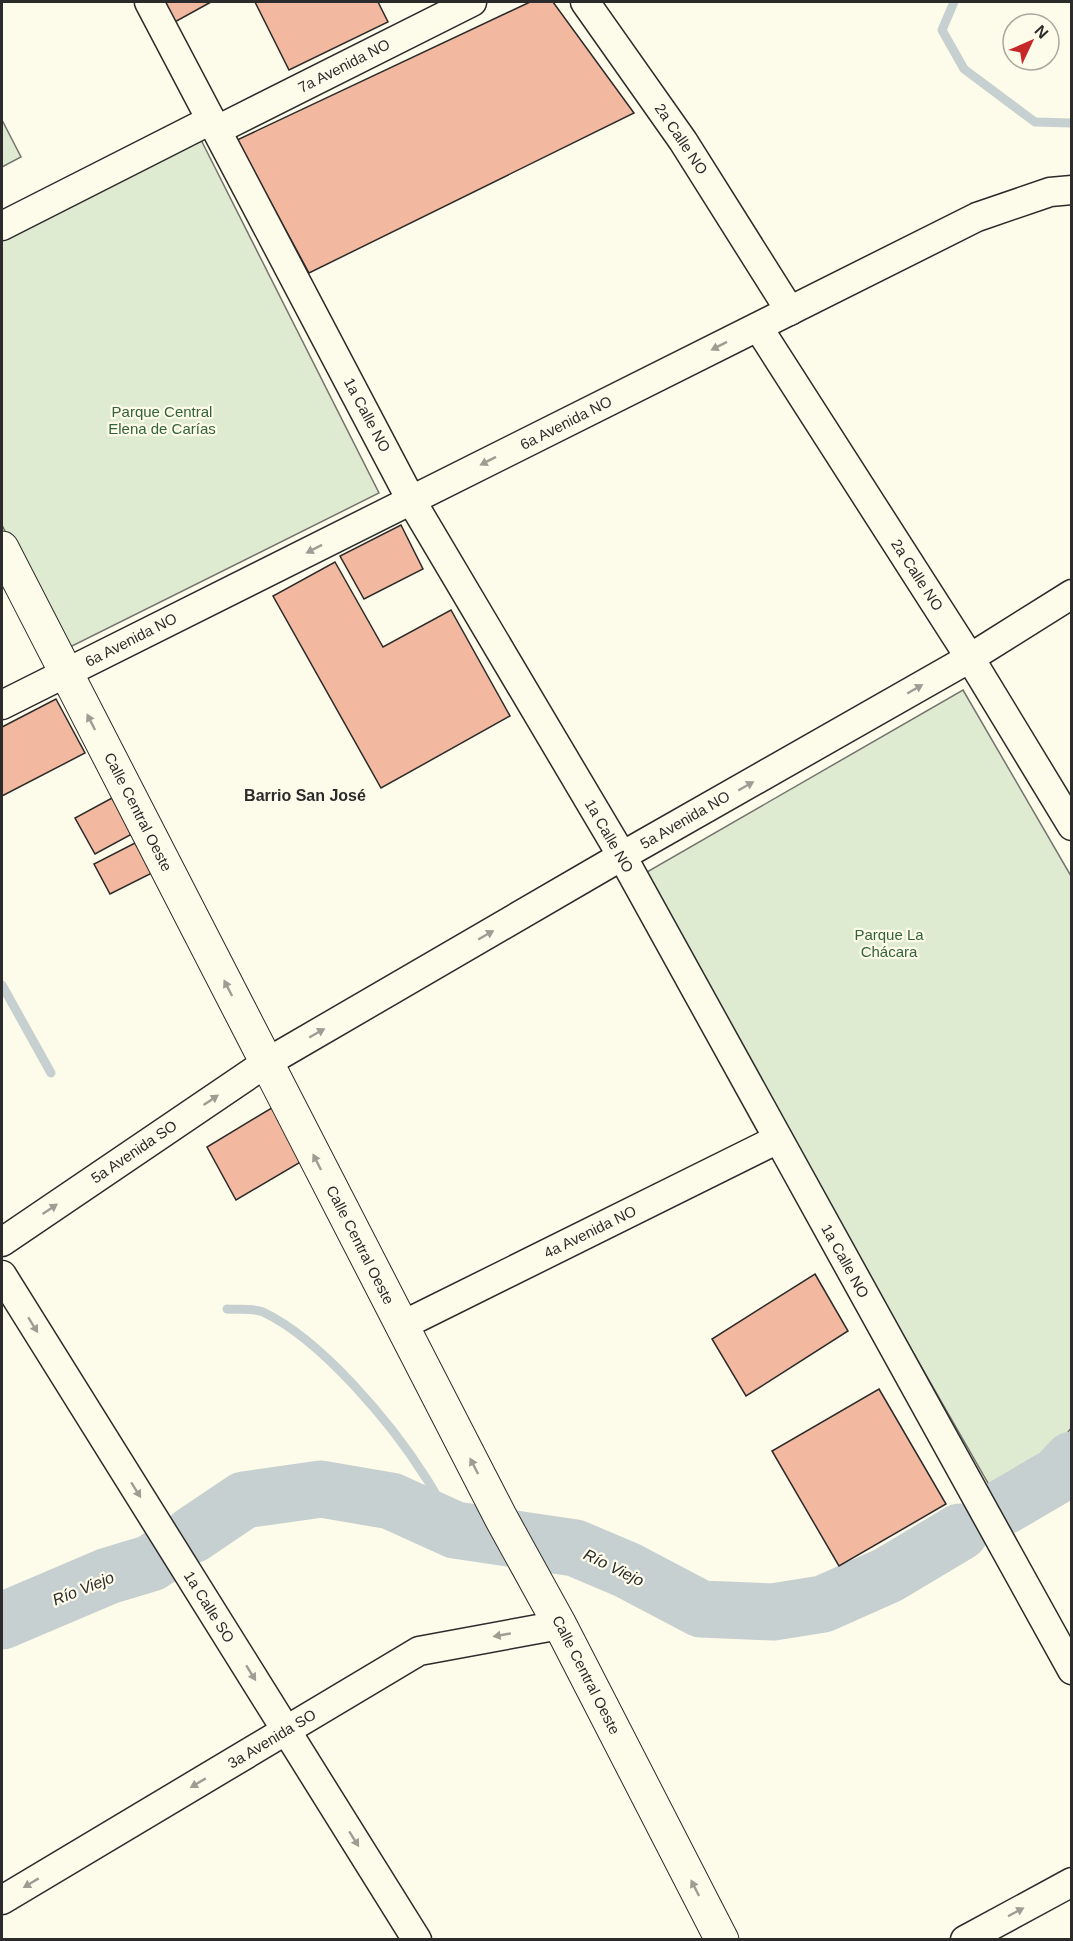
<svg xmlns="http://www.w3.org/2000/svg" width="1073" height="1941" viewBox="0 0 1073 1941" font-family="Helvetica,sans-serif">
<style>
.green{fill:#deebd1;stroke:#74746e;stroke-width:1.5}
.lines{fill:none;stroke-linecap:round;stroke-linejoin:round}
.stream{stroke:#c7d0d0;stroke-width:9}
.river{stroke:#c7d0d0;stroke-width:57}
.building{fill:#f2b8a0;stroke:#2b2b2b;stroke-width:1.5}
.street-casing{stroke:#2b2b2b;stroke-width:31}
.secondary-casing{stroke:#2b2b2b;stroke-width:35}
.street{stroke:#fdfbea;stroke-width:28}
.secondary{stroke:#fdfbea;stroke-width:33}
.oneway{fill:#9e9d94}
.labels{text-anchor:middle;stroke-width:4.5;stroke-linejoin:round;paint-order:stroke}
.street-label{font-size:15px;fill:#2b2b2b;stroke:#fdfbea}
.park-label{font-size:15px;fill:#34623c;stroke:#fdfbea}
.neighbourhood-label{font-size:16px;font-weight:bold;fill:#2b2b2b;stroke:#fdfbea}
.water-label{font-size:16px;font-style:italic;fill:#2b2b2b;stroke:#fdfbea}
</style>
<rect width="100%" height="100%" fill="#fdfbea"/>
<g class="green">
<polygon points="2,120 21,157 2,167"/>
<polygon points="193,124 379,493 64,650 2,525 2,219"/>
<polygon points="963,690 1071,876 1072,1427 1047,1459 992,1490 640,876"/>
</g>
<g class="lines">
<g class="stream">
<polyline points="954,2 942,30 964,69 1035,122 1072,123"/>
<polyline points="2,985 51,1073"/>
<path d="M227,1309C238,1310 254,1308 263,1312C322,1340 392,1424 426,1478C437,1494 445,1513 455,1530"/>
</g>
<g class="river">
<polyline points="1005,1506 1058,1475 1072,1460"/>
<polyline points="192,1535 244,1500 321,1489 391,1501 455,1530 575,1548 627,1570 701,1609 773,1612 823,1604 888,1575 960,1532"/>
<polyline points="2,1621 108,1576 151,1563 163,1555"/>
</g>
</g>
<g class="building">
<polygon points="162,2 211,2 173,23"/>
<polygon points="255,2 378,2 388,22 289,70"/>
<polygon points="530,2 553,2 634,113 309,273 237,140"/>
<polygon points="401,525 423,569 364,599 340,556"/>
<polygon points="335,562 383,647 451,610 510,716 381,788 273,596"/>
<polygon points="56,699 85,753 2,796 2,727"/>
<polygon points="112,798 132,834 95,854 75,818"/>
<polygon points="135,843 152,873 110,894 94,864"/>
<polygon points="275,1106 304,1160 236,1200 207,1147"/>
<polygon points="815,1274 848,1331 746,1396 712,1339"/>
<polygon points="879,1389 946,1504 839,1566 772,1451"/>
</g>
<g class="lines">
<g class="street-casing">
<g id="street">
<polyline points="149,2 411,500 622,856 1072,1670"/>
<polyline points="585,2 683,141 790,311"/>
<polyline points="217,130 472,2"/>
<polyline points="2,226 211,120"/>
<polyline points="758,327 970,658 1072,826"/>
<polyline points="2,705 977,217 1050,192 1072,190"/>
<polyline points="2,1242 266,1063 622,856 970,658 1072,594"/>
<polyline points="2,1275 417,1940"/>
<polyline points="401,1326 778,1139"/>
<polyline points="2,1900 419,1651 560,1625"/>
<polyline points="965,1940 1072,1882"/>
</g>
</g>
<g class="secondary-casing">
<polyline id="secondary" points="2,548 501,1518 560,1625 722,1940"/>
</g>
<use href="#street" class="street"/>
<use href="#secondary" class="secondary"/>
</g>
<defs><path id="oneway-solid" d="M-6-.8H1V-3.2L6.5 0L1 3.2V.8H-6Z" transform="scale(1.5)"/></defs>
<g class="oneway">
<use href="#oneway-solid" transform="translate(719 346) rotate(153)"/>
<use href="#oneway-solid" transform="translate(488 461) rotate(153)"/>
<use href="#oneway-solid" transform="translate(314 549) rotate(153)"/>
<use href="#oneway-solid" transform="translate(915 689) rotate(-30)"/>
<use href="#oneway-solid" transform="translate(91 722) rotate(-117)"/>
<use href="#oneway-solid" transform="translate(746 786) rotate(-30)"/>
<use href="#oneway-solid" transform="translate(486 935) rotate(-30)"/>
<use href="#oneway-solid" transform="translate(228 988) rotate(-117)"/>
<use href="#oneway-solid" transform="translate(317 1033) rotate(-30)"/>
<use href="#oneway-solid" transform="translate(211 1100) rotate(-34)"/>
<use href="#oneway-solid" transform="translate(317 1162) rotate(-117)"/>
<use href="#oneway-solid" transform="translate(50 1209) rotate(-34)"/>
<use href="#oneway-solid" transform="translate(33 1325) rotate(58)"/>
<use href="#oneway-solid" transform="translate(474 1466) rotate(-117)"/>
<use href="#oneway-solid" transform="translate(136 1490) rotate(58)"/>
<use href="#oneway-solid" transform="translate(502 1635) rotate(170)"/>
<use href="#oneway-solid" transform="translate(251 1673) rotate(58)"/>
<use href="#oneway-solid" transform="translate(198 1783) rotate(149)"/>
<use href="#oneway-solid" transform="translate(354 1839) rotate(58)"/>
<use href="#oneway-solid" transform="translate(31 1883) rotate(149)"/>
<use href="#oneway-solid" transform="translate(695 1888) rotate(-117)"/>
<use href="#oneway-solid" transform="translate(1016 1912) rotate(-28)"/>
</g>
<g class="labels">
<g class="street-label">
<text transform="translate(344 66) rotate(-27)" y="5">7a Avenida NO</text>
<text transform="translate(681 139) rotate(56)" y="5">2a Calle NO</text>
<text transform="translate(367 415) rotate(62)" y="5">1a Calle NO</text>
<text transform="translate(566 423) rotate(-27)" y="5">6a Avenida NO</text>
<text transform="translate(917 575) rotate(57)" y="5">2a Calle NO</text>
<text transform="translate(131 640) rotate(-27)" y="5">6a Avenida NO</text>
<text transform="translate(138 812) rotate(63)" y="5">Calle Central Oeste</text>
<text transform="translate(685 820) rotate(-30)" y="5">5a Avenida NO</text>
<text transform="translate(609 836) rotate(60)" y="5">1a Calle NO</text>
<text transform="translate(134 1152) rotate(-34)" y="5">5a Avenida SO</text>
<text transform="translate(590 1232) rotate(-26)" y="5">4a Avenida NO</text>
<text transform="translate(360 1245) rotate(63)" y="5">Calle Central Oeste</text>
<text transform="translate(845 1261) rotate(61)" y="5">1a Calle NO</text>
<text transform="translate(209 1607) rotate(58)" y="5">1a Calle SO</text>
<text transform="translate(586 1675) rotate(63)" y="5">Calle Central Oeste</text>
<text transform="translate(272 1739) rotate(-31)" y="5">3a Avenida SO</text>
</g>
<g class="park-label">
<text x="162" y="417">Parque Central<tspan x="162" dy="17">Elena de Carías</tspan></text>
<text x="889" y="940">Parque La<tspan x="889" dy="17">Chácara</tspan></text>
</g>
<g class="neighbourhood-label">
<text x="305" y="801">Barrio San José</text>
</g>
<g class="water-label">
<text transform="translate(614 1567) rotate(26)" y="6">Río Viejo</text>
<text transform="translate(83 1588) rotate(-22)" y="6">Río Viejo</text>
</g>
</g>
<rect width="1073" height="1941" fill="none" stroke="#2b2b2b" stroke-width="6"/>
<g transform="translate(1031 42) rotate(46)"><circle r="28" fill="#fdfbea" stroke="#a9a89e" stroke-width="1.5"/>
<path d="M0-4.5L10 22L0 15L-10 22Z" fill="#c62828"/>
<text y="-9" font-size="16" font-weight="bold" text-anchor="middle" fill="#2b2b2b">N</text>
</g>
</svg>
